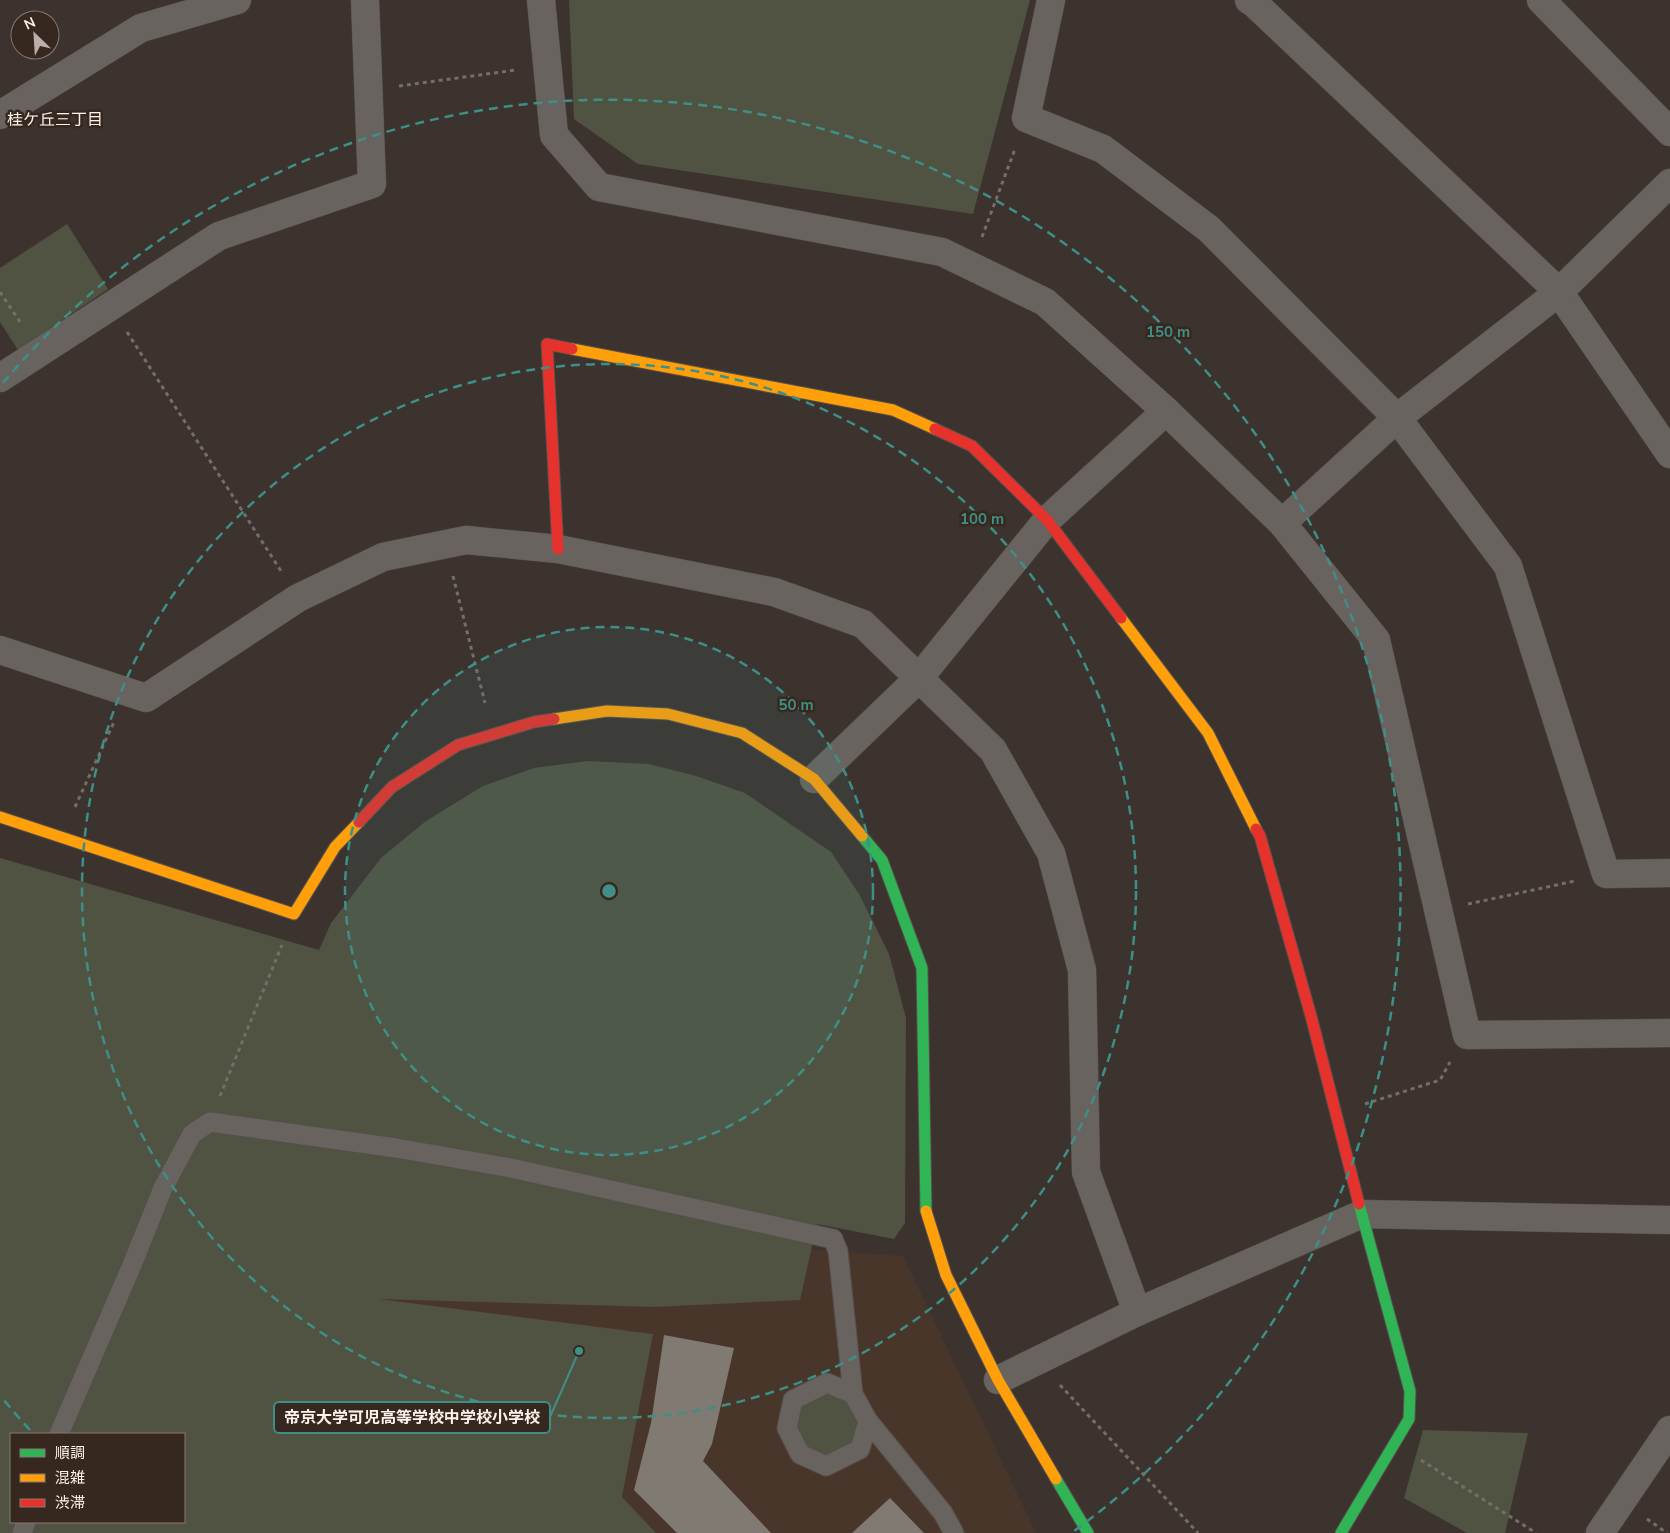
<svg xmlns="http://www.w3.org/2000/svg" width="1670" height="1533" viewBox="0 0 1670 1533" font-family="'Nunito Sans','Noto Sans JP',sans-serif">
<style>
.built{fill:#49362a}
.green{fill:#505341;fill-rule:evenodd}
.building{fill:#817a73}
.lines{fill:none;stroke-linecap:round;stroke-linejoin:round}
.lane-casing{stroke:#564f4a;stroke-width:21}
.street-casing{stroke:#564f4a;stroke-width:29}
.fast-casing{stroke:#564f4a;stroke-width:13}
.slow-casing{stroke:#564f4a;stroke-width:13}
.jam-casing{stroke:#564f4a;stroke-width:13}
.path{stroke:#746e6a;stroke-width:3;stroke-dasharray:4 4;stroke-linecap:butt}
.lane{stroke:#69635f;stroke-width:19}
.street{stroke:#69635f;stroke-width:28}
.fast{stroke:#30b455;stroke-width:11}
.slow{stroke:#ff9f0a;stroke-width:11}
.jam{stroke:#e5322d;stroke-width:11}
.ring{fill:none;stroke:#3e8f87;stroke-width:2.5;stroke-dasharray:9 6}
.labels{text-anchor:middle;stroke-width:5;stroke-linejoin:round;paint-order:stroke}
.neighbourhood-label{font-size:16px;fill:#fcf1eb;stroke:#37281f}
.centre{fill:#3e8f87;stroke:#37281f;stroke-width:2.5}
.ring-label{font-size:15px;text-anchor:middle;font-weight:bold;fill:#3e8f87;stroke:#37281f;stroke-width:5;stroke-linejoin:round;paint-order:stroke}
.leader{fill:none;stroke:#3e8f87;stroke-width:2}
.callout-dot{fill:#3e8f87;stroke:#37281f;stroke-width:2}
.callout{fill:#37281f;stroke:#3e8f87;stroke-width:2}
.callout-label{font-size:16px;text-anchor:middle;font-weight:bold;fill:#fcf1eb}
</style>
<rect width="100%" height="100%" fill="#3c332f"/>
<polygon class="built" points="246,1209 903,1256 1036,1533 161,1533 184,1522"/>
<g class="green">
<polygon points="569,0 1030,0 973,214 638,164 574,119"/>
<polygon points="67,224 108,289 18,350 0,322 0,268"/>
<path d="M588,761L648,764L693,775L745,793L831,852L859,894L889,954L906,1018L905,1223L894,1239L817,1224L800,1300L654,1307L378,1299L653,1334L622,1497L656,1533H0V858L319,950L331,923L381,858L426,821L483,786L534,768ZM11,1434H184V1522H11Z"/>
<polygon points="827,1383 853,1394 868,1421 860,1449 826,1466 800,1454 793,1400"/>
<polygon points="1423,1430 1528,1433 1505,1533 1467,1533 1404,1498"/>
</g>
<g class="building">
<polygon points="664,1335 734,1348 712,1444 703,1461 771,1533 677,1533 634,1490 651,1423"/>
<polygon points="890,1498 924,1533 852,1533"/>
</g>
<g class="lines">
<g class="lane-casing">
<g id="lane">
<polyline points="868,1421 943,1513 954,1533"/>
<polyline points="59,1434 132,1265 163,1188 192,1134 210,1122 396,1148 511,1168 833,1239 838,1251 853,1394 868,1421 860,1449 826,1466 800,1454 787,1428 793,1400 827,1383 853,1394"/>
<polyline points="22,1533 26,1522"/>
</g>
</g>
<g class="street-casing">
<g id="street">
<polyline points="541,0 554,135 599,187 942,252 1045,302 1166,411 1282,523 1376,640 1467,1035 1670,1033"/>
<polyline points="1051,0 1026,118 1103,149 1209,229 1397,418 1508,566 1606,874 1670,873"/>
<polyline points="1249,0 1255,4 1559,292 1670,454"/>
<polyline points="1541,0 1670,132"/>
<polyline points="0,115 141,28 237,0"/>
<polyline points="0,378 219,236 372,184 365,0"/>
<polyline points="1282,523 1397,418 1559,292 1670,183"/>
<polyline points="0,650 146,698 298,598 383,557 466,540 558,549 774,592 863,624 993,750 1051,853 1082,970 1086,1172 1137,1312"/>
<polyline points="814,779 919,678 1047,520 1166,411"/>
<polyline points="998,1380 1137,1312 1362,1214 1670,1220"/>
<polyline points="1600,1533 1670,1430"/>
</g>
</g>
<g class="fast-casing">
<g id="fast">
<polyline points="862,836 882,860 922,968 926,1211"/>
<polyline points="1056,1479 1088,1533"/>
<polyline points="1341,1533 1409,1419 1410,1391 1359,1204"/>
</g>
</g>
<g class="slow-casing">
<g id="slow">
<polyline points="572,349 893,410 935,429"/>
<polyline points="1121,618 1208,733 1256,829"/>
<polyline points="554,719 607,711 668,714 742,733 814,779 862,836"/>
<polyline points="0,817 294,914 335,847 359,822"/>
<polyline points="926,1211 946,1275 998,1380 1056,1479"/>
</g>
</g>
<g class="jam-casing">
<g id="jam">
<polyline points="935,429 972,446 1047,520 1121,618"/>
<polyline points="558,549 547,344 572,349"/>
<polyline points="359,822 392,787 458,745 534,722 554,719"/>
<polyline points="1256,829 1260,836 1311,1016 1359,1204"/>
</g>
</g>
<g class="path">
<polyline points="399,86 516,70"/>
<polyline points="982,237 1015,149"/>
<polyline points="0,292 22,325"/>
<polyline points="127,332 281,571"/>
<polyline points="453,576 485,703"/>
<polyline points="75,807 114,722"/>
<polyline points="1468,904 1575,881"/>
<polyline points="220,1096 282,945"/>
<polyline points="1365,1104 1440,1080 1450,1062"/>
<polyline points="1060,1385 1198,1533"/>
<polyline points="1421,1460 1536,1533"/>
<polyline points="1647,1519 1667,1533"/>
</g>
<use href="#lane" class="lane"/>
<use href="#street" class="street"/>
<use href="#fast" class="fast"/>
<use href="#slow" class="slow"/>
<use href="#jam" class="jam"/>
</g>
<circle cx="609" cy="891" r="264" fill="#3e8f87" fill-opacity=".12"/>
<g class="ring">
<circle cx="609" cy="891" r="264"/>
<circle cx="609" cy="891" r="527"/>
<path d="M30 1430A791 791 0 0 1 3 1399M3 383A791 791 0 1 1 1074 1531"/>
</g>
<g class="labels">
<g class="neighbourhood-label">
<text x="55" y="125">桂ケ丘三丁目</text>
</g>
</g>
<circle cx="609" cy="891" r="8" class="centre"/>
<g class="ring-label">
<text x="1168" y="337">150 m</text>
<text x="982" y="524">100 m</text>
<text x="796" y="710">50 m</text>
</g>
<path class="leader" d="M579 1351L550 1417"/>
<circle class="callout-dot" cx="579" cy="1351" r="5"/>
<rect class="callout" x="274" y="1402" width="276" height="31" rx="5"/>
<g class="callout-label">
<text x="412" y="1423">帝京大学可児高等学校中学校小学校</text>
</g>
<rect x="10" y="1433" width="175" height="90" fill="#37281f" stroke="#867871"/>
<rect x="20" y="1449" width="25" height="8" fill="#30b455" stroke="#867871"/>
<text x="55" y="1458" font-size="15" fill="#fcf1eb">順調</text>
<rect x="20" y="1474" width="25" height="8" fill="#ff9f0a" stroke="#867871"/>
<text x="55" y="1483" font-size="15" fill="#fcf1eb">混雑</text>
<rect x="20" y="1499" width="25" height="8" fill="#e5322d" stroke="#867871"/>
<text x="55" y="1508" font-size="15" fill="#fcf1eb">渋滞</text>
<g transform="translate(35 35) rotate(335)"><circle r="24" fill="#37281f" stroke="#867871"/>
<path d="M0-4L9 19L0 12L-9 19Z" fill="#b9aea9"/>
<text y="-8" font-size="14" font-weight="bold" text-anchor="middle" fill="#fcf1eb">N</text>
</g>
</svg>
